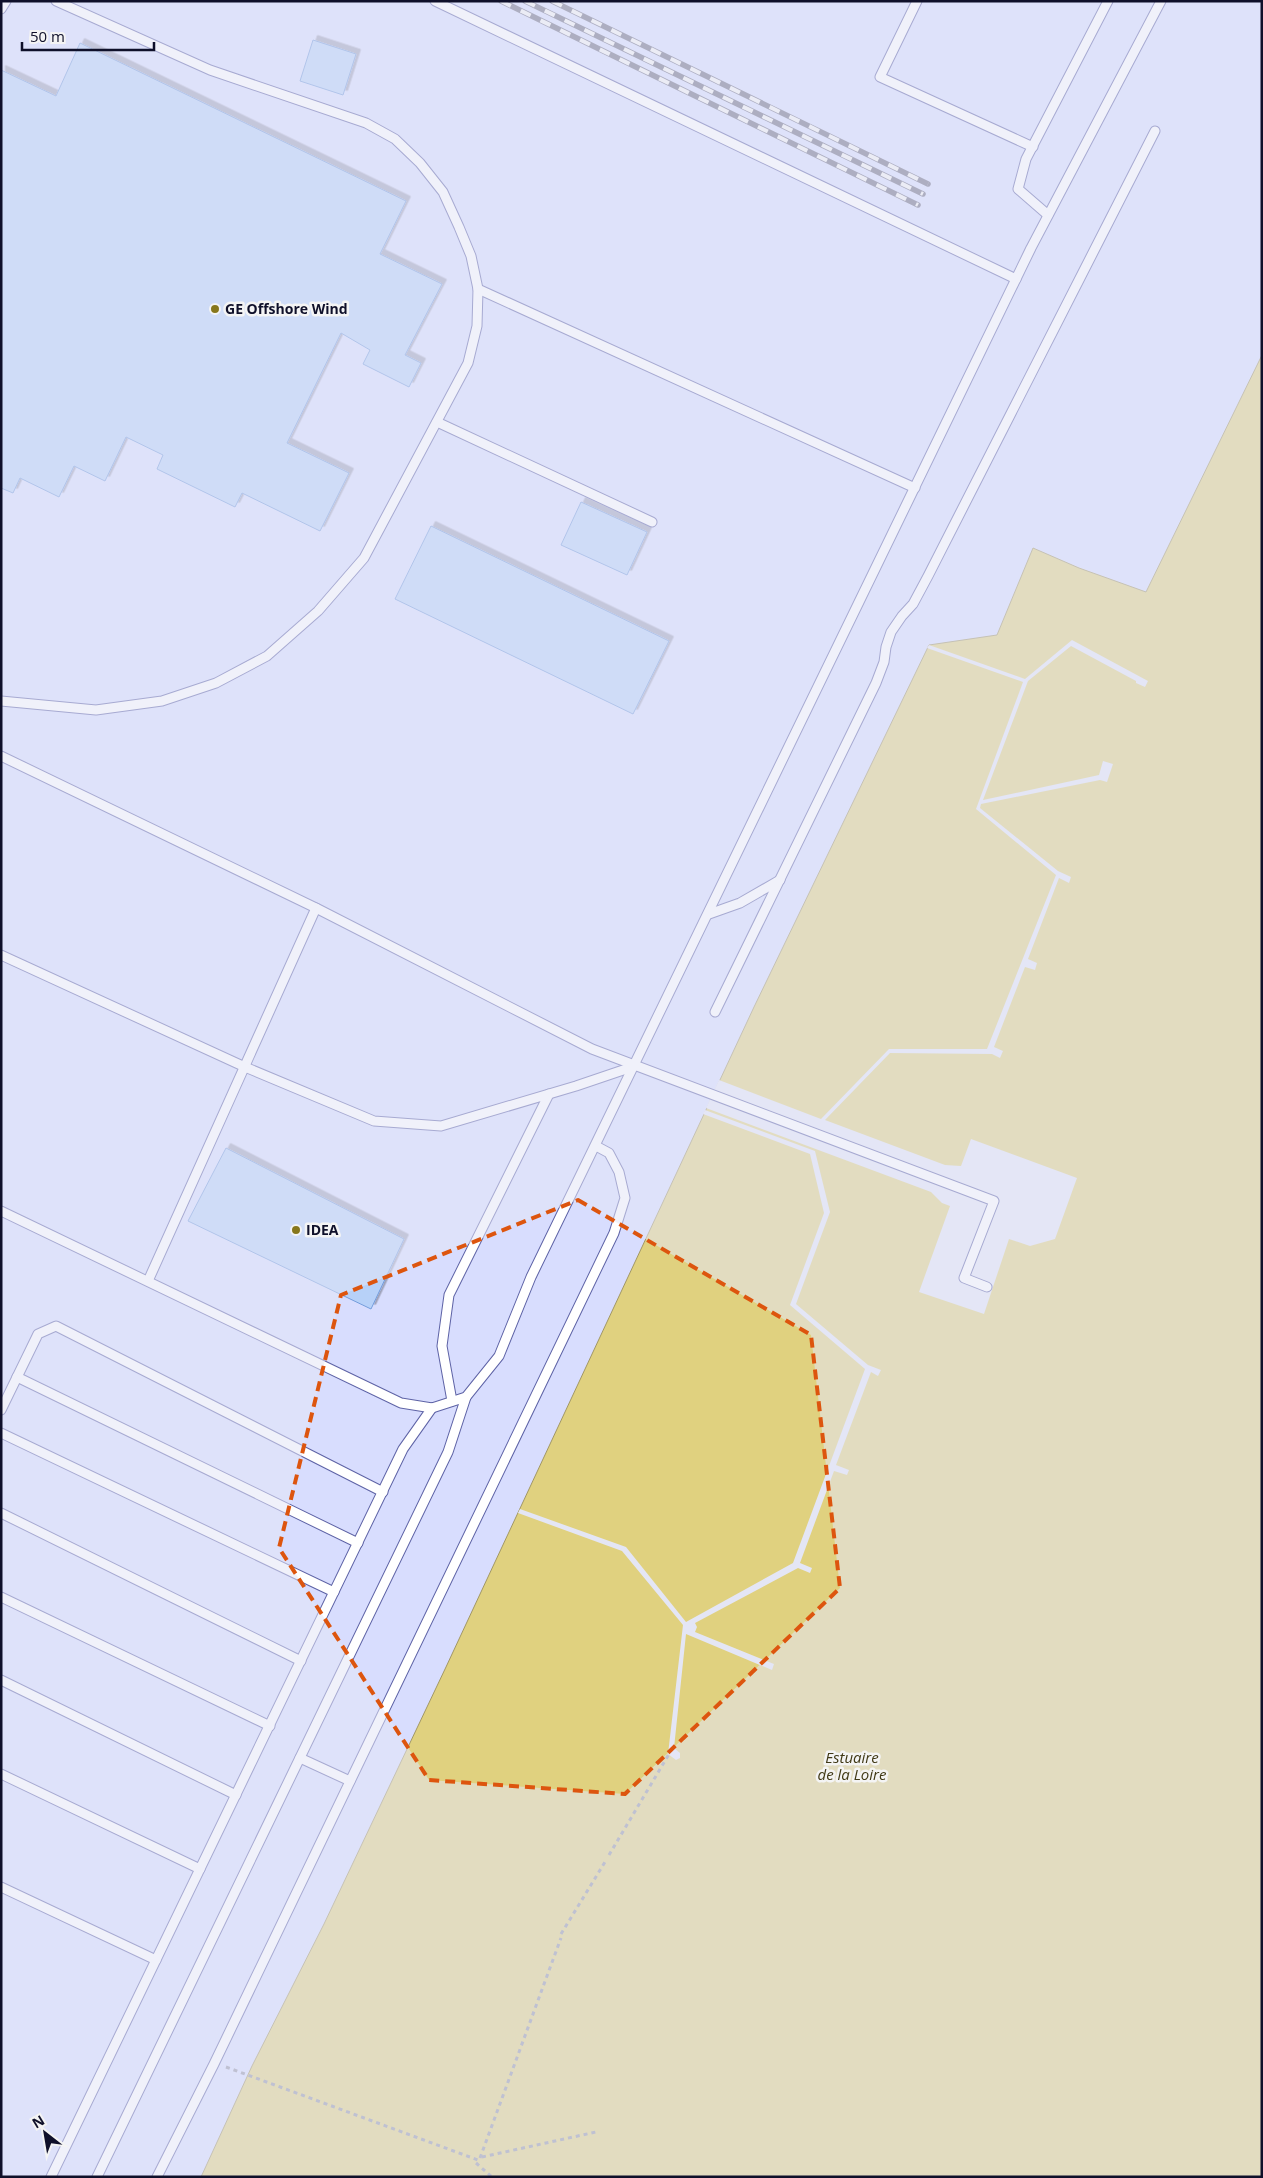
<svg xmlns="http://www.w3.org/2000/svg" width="1263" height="2178" viewBox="0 0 1263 2178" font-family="'Open Sans',sans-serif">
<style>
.built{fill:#d8ddfe}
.water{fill:#e0d17f;stroke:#a19766}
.pier{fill:#e4e6f5}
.building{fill:#b7d1f8;stroke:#749ddc;filter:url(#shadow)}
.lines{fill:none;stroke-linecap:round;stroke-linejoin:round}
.service-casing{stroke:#5e63a6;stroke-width:11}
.path{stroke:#9294a7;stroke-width:3;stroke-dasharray:4 4;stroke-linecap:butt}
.service{stroke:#fff;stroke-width:9}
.rail-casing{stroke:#6b6c82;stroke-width:5.5}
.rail{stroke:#f4f4f4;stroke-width:4;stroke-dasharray:11;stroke-linecap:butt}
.marked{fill:none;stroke:#dd550e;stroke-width:4;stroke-dasharray:10 6;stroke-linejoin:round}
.poi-dot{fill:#87771b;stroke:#f4f4f4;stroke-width:2}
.labels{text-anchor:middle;stroke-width:5;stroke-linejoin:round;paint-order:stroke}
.poi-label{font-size:14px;font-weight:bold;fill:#0f102a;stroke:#f4f4f4;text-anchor:start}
.water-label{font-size:15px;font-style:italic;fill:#403916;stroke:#f4f4f4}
</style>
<defs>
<filter id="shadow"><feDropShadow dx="4.5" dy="-4.5" stdDeviation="0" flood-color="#0004"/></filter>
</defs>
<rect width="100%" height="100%" fill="#e4e6f5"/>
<polygon class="built" points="1,1 1262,1 1262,355 1145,593 1033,549 997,635 754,1007 446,1667 324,1924 252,2066 201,2177 1,2177"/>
<polygon class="water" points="1262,355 1262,2177 201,2177 252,2066 324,1924 446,1667 754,1007 929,645 997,635 1033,548 1079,568 1146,592"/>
<g class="pier">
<polygon points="1072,640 1148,681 1145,687 1136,683 1136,681 1071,646 1028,681 983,800 1099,775 1103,761 1113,764 1107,782 1100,780 981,804 980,808 1058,871 1071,877 1069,883 1059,878 1028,959 1037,963 1035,970 1025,967 994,1047 1003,1051 1000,1058 992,1054 890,1053 825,1120 945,1165 961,1166 971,1139 1077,1178 1055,1239 1030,1246 1009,1239 984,1314 919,1292 950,1206 942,1203 931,1192 706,1108 719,1080 821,1119 889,1049 987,1049 1056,875 976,809 1023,682 927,648 929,645 1025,679"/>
<polygon points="705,1110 815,1151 830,1212 796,1304 868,1365 881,1370 878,1376 871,1372 836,1465 849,1470 847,1475 834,1471 800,1563 812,1568 810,1573 798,1568 695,1623 697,1627 695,1632 774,1664 772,1670 686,1634 674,1748 680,1753 680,1758 676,1760 668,1754 683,1625 622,1551 518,1513 520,1509 626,1547 686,1622 793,1563 865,1369 790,1305 824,1213 810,1154 703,1114"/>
</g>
<g class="building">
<polygon points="313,40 356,54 343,95 300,81"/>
<polygon points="80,43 406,201 380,254 442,284 405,355 421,363 409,387 363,364 370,350 341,333 287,443 349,473 320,531 242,493 235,507 157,469 163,455 126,437 105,481 74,466 59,497 20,478 13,493 1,488 1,70 56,96"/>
<polygon points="581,502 647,532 627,575 561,545"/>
<polygon points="431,526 669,641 633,714 395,599"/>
<polygon points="226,1148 404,1239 371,1309 188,1221"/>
</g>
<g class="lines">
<g class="service-casing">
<g id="service">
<polyline points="435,1 1016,279"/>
<polyline points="917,1 880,77 1033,147"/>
<polyline points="1,9 6,1"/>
<polyline points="1048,215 1018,189 1026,159 1108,1"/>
<polyline points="478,289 915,488"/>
<polyline points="437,422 652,522"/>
<polyline points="1,701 96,710 162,701 216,683 267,656 318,611 364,558 468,363 477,326 478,289 471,256 459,227 443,192 420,163 395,139 366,123 210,70 56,1"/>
<polyline points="1,756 316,908 592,1049 994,1201 964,1278 987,1287"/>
<polyline points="709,914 740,903 780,880"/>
<polyline points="1,955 245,1067 374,1121 441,1126 576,1086 635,1066"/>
<polyline points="715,1012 876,683 884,662 886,647 891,632 902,616 913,604 928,576 1155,131"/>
<polyline points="1,1211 401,1403 432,1408 466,1397 499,1356 531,1277 1031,248 1161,1"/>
<polyline points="148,1281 316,908"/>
<polyline points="17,1377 358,1543"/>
<polyline points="452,1401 442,1346 449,1295 549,1094"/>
<polyline points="1,1410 38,1334 56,1326 383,1492"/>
<polyline points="1,1433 334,1592"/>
<polyline points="1,1513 301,1661"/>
<polyline points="1,1597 270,1726"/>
<polyline points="1,1680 236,1795"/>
<polyline points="300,1758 350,1781"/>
<polyline points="1,1774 200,1869"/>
<polyline points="1,1887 156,1960"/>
<polyline points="51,2177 403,1449 432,1408"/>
<polyline points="97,2177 448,1452 466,1397"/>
<polyline points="157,2177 214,2064 614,1233 625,1198 619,1172 609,1153 596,1146"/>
</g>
</g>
<g class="path">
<polyline points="609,1855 669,1754"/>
<polyline points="561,1934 605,1862"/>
<polyline points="226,2067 478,2160"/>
<polyline points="482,2157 596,2132"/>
<polyline points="480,2158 561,1938"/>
<polyline points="476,2163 492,2177"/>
</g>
<use href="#service" class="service"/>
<g class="rail-casing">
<g id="rail">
<polyline points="501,1 918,205"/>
<polyline points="525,1 923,194"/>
<polyline points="552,1 928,184"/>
</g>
</g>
<use href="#rail" class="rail"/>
</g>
<path d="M0 0H1263V2178H0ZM578,1200L811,1335L840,1588L625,1794L429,1780L279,1548L341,1295Z" fill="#e4e6f5" fill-opacity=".55" fill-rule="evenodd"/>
<path class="marked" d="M578,1200L811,1335L840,1588L625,1794L429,1780L279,1548L341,1295Z"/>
<g class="poi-dot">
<circle cx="215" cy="309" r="5"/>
<circle cx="296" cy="1230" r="5"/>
</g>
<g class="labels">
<g class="poi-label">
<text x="225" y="314">GE Offshore Wind</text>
<text x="306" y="1235">IDEA</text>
</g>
<g class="water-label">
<text x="852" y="1763">Estuaire<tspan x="852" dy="17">de la Loire</tspan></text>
</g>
</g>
<rect width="1263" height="2178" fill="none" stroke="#0f102a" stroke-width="5"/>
<g transform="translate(45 2133) rotate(329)" stroke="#f4f4f4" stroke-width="4" paint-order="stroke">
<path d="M0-4L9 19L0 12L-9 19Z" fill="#0f102a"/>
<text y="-8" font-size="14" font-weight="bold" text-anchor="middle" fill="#0f102a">N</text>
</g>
<path d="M22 42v8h132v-8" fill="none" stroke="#0f102a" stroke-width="2.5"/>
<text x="30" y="42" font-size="15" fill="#0f102a" stroke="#f4f4f4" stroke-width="4" paint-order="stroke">50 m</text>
</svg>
